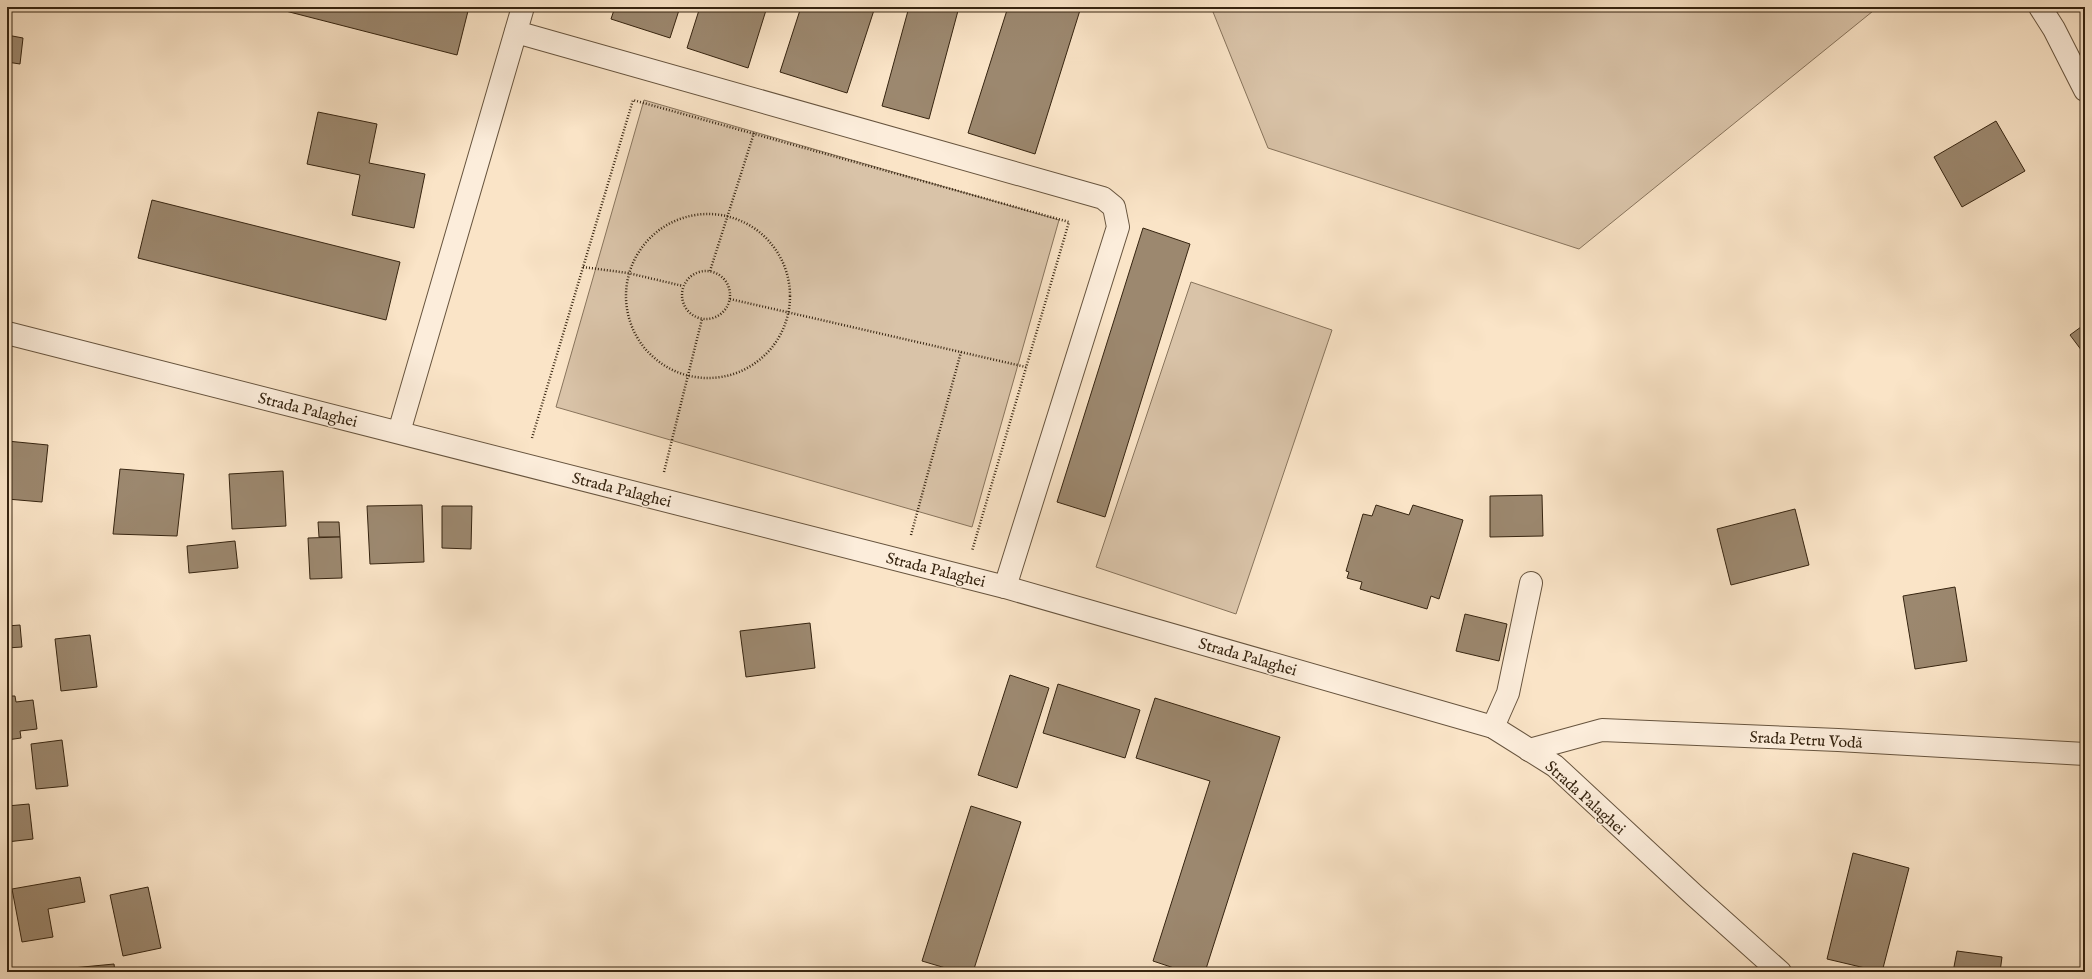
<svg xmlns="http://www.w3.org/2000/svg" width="2092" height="979" viewBox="0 0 2092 979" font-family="'IM FELL English',serif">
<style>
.green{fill:#d9c3a8;stroke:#88745c}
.building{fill:#9c886f;stroke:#362410}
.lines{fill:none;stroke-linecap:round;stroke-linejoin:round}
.street-casing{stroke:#67543e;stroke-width:24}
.path{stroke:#362410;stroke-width:2.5;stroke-dasharray:1 2;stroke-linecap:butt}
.street{stroke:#fceddb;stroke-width:22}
.labels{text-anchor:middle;stroke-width:3.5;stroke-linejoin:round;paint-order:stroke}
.street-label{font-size:16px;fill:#362410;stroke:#fceddb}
</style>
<rect width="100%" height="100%" fill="#fae4c7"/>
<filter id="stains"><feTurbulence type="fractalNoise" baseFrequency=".005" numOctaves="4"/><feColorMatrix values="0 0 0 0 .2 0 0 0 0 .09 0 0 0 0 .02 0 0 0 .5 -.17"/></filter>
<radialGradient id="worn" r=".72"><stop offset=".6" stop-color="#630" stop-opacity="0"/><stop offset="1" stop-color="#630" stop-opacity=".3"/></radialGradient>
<g class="green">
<polygon points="1211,7 1878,7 1579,249 1268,148"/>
<polygon points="644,100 1059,220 972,527 556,407"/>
<polygon points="1191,282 1332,330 1236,614 1096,567"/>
</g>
<g class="building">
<polygon points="270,7 469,7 457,55"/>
<polygon points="615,7 680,7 670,38 611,19"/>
<polygon points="700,7 767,7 748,68 687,48"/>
<polygon points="801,7 875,7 847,93 780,72"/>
<polygon points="909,7 959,7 929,119 882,106"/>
<polygon points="1008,7 1081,7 1035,154 968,133"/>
<polygon points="7,35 23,38 20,64 7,62"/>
<polygon points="318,112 377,124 369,163 425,174 414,228 352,215 360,175 307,164"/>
<polygon points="1996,121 2025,171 1962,207 1934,157"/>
<polygon points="152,200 400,262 386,320 138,258"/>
<polygon points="1143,228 1190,244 1105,517 1057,502"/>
<polygon points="2085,324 2085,355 2070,335"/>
<polygon points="7,441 48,445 42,502 7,499"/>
<polygon points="120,469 184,474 177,536 113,534"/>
<polygon points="283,471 286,526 232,529 229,474"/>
<polygon points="1542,495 1543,536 1490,537 1490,496"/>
<polygon points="422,505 424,562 370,564 367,506"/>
<polygon points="1376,505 1409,515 1413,505 1463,520 1439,599 1431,596 1427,609 1360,589 1362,582 1347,578 1349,572 1346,571 1363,514 1372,516"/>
<polygon points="442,506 472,506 471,549 442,548"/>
<polygon points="1795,509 1809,565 1731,585 1717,529"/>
<polygon points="318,522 339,522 340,537 319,537"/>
<polygon points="340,537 342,578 310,579 308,538"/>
<polygon points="235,541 238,568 189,573 187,546"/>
<polygon points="1955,587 1967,661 1915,669 1903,596"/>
<polygon points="1465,614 1507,624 1499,661 1456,651"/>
<polygon points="810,623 815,668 746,677 740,631"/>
<polygon points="20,625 22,647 7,648 7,626"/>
<polygon points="90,635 97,687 61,691 55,639"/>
<polygon points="1010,675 1049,688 1017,788 978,775"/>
<polygon points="1058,684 1140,710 1125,758 1043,733"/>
<polygon points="7,696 15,696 16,702 33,700 37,729 20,731 21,738 7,740"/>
<polygon points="1155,698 1280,737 1205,972 1186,972 1153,961 1210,781 1136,758"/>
<polygon points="62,740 68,786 36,789 31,744"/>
<polygon points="29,804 33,839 7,842 7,806"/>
<polygon points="971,806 1021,822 973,972 959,972 922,961"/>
<polygon points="1853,853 1909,868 1882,972 1827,959"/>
<polygon points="80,877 85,902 48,909 53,937 22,942 12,889"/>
<polygon points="148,887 161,948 123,956 110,895"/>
<polygon points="1957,951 2002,957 2000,972 1953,972"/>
<polygon points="114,964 115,972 63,972 62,969"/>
</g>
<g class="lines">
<g class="street-casing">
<g id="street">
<polyline points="2040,7 2054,29 2085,90"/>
<polyline points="516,32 1103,198 1114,207 1118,227 1005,587"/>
<polyline points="7,333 1005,587 1493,727 1555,766 1694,895 1780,972"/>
<polyline points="399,432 523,7"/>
<polyline points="1493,727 1508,693 1531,583"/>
<polyline points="1529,750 1602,730 1838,740 2085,754"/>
</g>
</g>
<g class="path">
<circle cx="708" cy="296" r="82"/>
<polyline points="583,267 628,273 683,286"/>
<circle cx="706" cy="295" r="24"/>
<polyline points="710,271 754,133"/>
<polyline points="730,299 1026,367"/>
<polyline points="532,438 633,100 1069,222 972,551"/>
<polyline points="664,472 702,319"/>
<polyline points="911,535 961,352"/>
</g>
<use href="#street" class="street"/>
</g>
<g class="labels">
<g class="street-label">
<text transform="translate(308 409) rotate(14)" y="6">Strada Palaghei</text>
<text transform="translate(622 489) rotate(14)" y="6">Strada Palaghei</text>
<text transform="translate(936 569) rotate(14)" y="6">Strada Palaghei</text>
<text transform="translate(1248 656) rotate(16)" y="6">Strada Palaghei</text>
<text transform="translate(1806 739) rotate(3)" y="6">Srada Petru Vodă</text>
<text transform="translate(1586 797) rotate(42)" y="6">Strada Palaghei</text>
</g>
</g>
<rect width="2092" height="979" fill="none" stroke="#fae4c7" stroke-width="24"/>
<rect x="8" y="8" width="2076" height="963" fill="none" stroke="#362410" stroke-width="2"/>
<rect x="12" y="12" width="2068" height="955" fill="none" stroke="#362410"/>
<rect width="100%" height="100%" filter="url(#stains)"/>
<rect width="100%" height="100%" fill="url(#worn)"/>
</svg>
